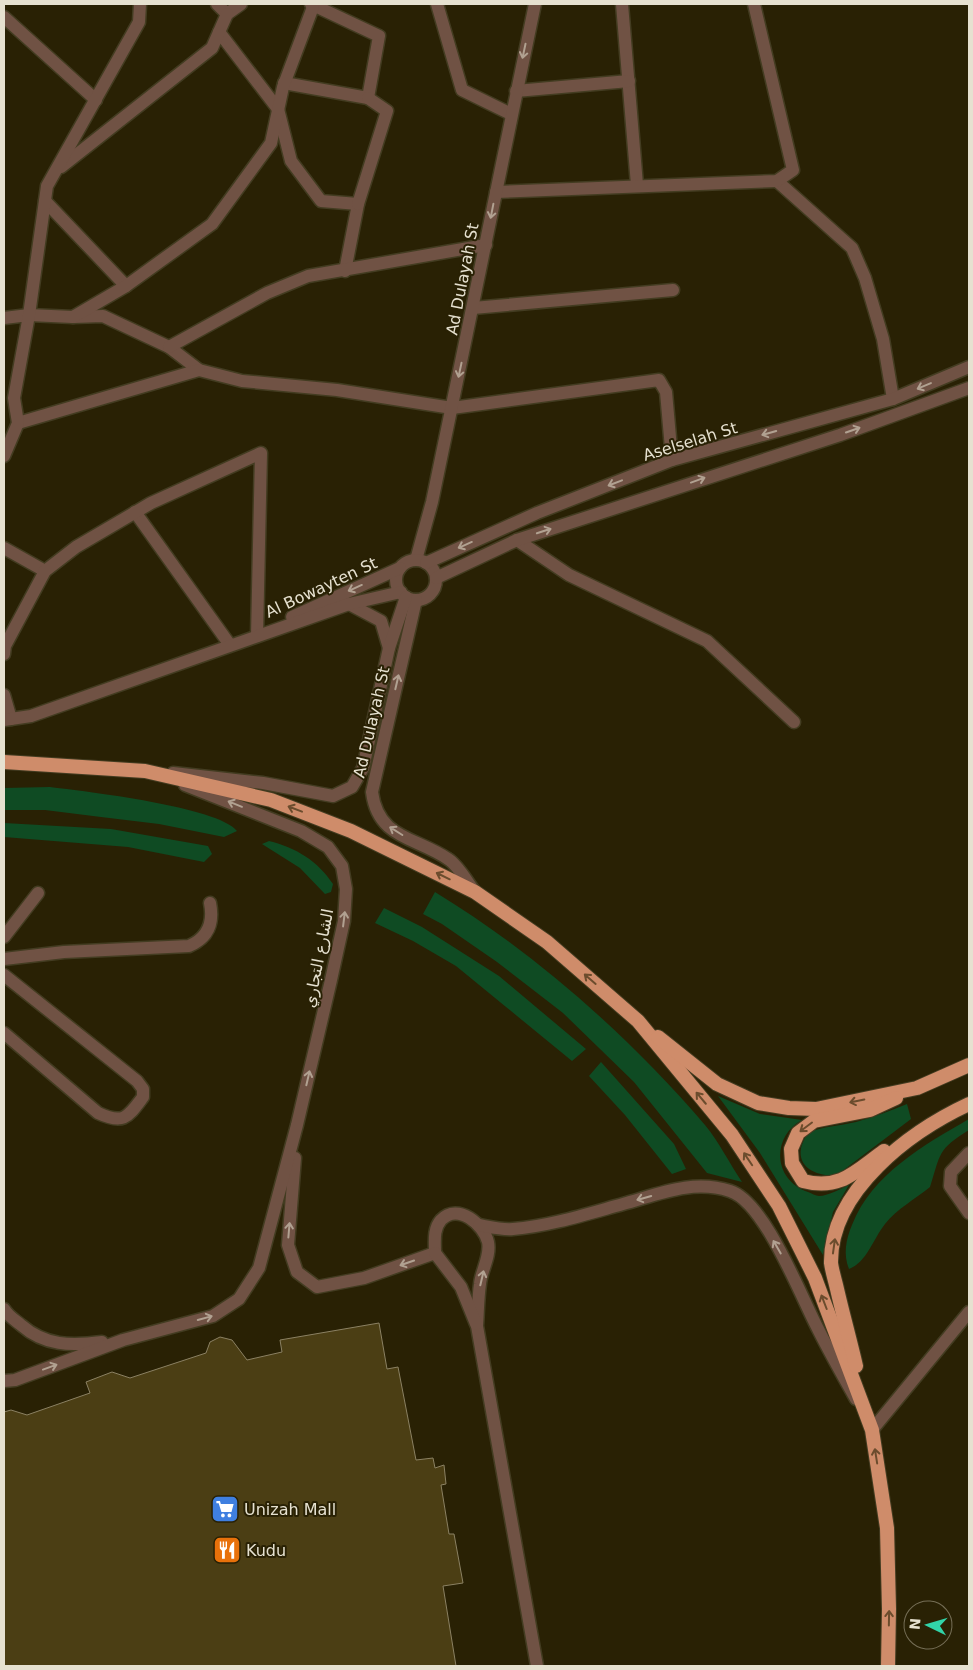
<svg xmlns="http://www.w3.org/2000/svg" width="973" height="1670" viewBox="0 0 973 1670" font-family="'DejaVu Sans','Noto Sans Arabic',sans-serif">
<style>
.green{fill:#0f4b23}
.building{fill:#4b3e14;stroke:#8b8163}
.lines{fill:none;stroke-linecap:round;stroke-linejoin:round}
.minor-casing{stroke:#433c21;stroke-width:15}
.tertiary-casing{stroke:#433c21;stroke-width:15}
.trunk-casing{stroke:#433c21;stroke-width:16}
.minor{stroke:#705244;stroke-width:12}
.tertiary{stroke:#705244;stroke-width:12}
.trunk{stroke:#cf8c6a;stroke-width:14}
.oneway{stroke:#b1a191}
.oneway2{stroke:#6b4c2d}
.labels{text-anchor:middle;stroke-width:4;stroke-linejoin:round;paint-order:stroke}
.street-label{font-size:16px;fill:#e6e1d0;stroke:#292104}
.poi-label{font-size:16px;fill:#e6e1d0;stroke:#292104;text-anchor:start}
</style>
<rect width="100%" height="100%" fill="#292104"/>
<g class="green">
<path d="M50,787C84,791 219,807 237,831L224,837L159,824L101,817L45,810H4V788Z"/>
<polygon points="4,823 111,829 208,846 212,854 204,862 128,847 4,837"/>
<path d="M269,841C296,848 317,860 333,884L331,892L325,894L300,868L262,844Z"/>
<path d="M435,892C535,953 629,1036 705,1125C719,1142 730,1164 742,1182L707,1173L634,1082L563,1013L497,962L442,924L423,914Z"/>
<polygon points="384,908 422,927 499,976 586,1049 572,1061 456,966 413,941 375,923"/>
<polygon points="601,1062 674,1144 686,1169 672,1174 625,1115 589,1076"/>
<path d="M718,1096L760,1114L802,1120C771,1137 773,1180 808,1192C811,1193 816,1196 819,1196C828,1196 840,1189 849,1185L833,1212L823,1255L760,1153Z"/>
<path d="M907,1104L911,1119L837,1175C821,1177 797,1170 801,1148C802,1143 805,1138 807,1133C823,1126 839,1126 856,1122C874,1117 890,1111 907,1104Z"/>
<path d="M969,1119V1130C937,1150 941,1153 930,1187C915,1199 897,1209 885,1224C873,1239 867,1262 849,1269C843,1254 846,1239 852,1225C872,1174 924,1145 969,1119Z"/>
</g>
<polygon class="building" points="379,1323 387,1369 398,1367 416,1460 433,1458 435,1468 444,1465 446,1484 441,1485 449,1534 454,1534 463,1583 443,1586 456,1666 4,1666 4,1412 11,1410 27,1415 90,1393 86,1382 112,1372 130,1378 206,1353 210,1342 220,1337 232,1340 247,1360 282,1352 280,1340"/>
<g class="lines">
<g class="minor-casing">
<g id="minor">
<polyline points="217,4 227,14 241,4"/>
<polyline points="437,4 462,90 511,114"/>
<polyline points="622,4 637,185"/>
<polyline points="4,17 96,100"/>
<polyline points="219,32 278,109 291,161 321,201 358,204 345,271"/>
<polyline points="284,83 368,98 379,36 311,4"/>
<polyline points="516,91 629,81"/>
<polyline points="61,167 212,48 227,14"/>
<polyline points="777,181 852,248 865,278 883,339 893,399"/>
<polyline points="496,192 777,181 793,170 754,4"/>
<polyline points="45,201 126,286"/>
<polyline points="358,204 387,111 368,98"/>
<polyline points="473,308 673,290"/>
<polyline points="73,317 103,316 169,347 199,370 242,381 337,390 452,408 659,380 666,392 672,460"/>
<polyline points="4,318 29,315 73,317 126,286 212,224 271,143 283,87 313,7"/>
<polyline points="169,347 267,293 308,276 486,245"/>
<polyline points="18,423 199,370"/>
<polyline points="4,456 18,423 14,398 29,315 47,186 139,22 140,4"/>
<polyline points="135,512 230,645"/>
<polyline points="517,540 569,575 707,641 794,722"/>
<polyline points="4,548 45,571"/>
<polyline points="4,654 5,646 45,571 76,547 151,503 261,453 257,636"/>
<polyline points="4,695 11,719"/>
<polyline points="4,937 38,893"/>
<path d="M4,959L64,952L189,946C208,938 214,923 210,903"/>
<path d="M4,975L137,1081L143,1089V1097C128,1117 124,1125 98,1113L4,1033"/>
<polyline points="969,1153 951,1172 950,1186 969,1213"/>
<polyline points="872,1430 969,1312"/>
</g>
</g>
<g class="tertiary-casing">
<g id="tertiary">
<polyline points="416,560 432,502 535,4"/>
<circle cx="416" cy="580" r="20"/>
<polyline points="426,563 537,513 672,460 893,399 969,367"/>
<polyline points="436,578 517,540 840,435 969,388"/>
<path d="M416,600L372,792C378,839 416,837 448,859C458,865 467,882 475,892"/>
<polyline points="349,604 381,621 389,648"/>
<polyline points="292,617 400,568"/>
<polyline points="4,720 31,716 349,604 401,592"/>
<polyline points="173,773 263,783 333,796 352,787 363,768 389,648 406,597"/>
<path d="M295,1158L288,1245L297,1272L317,1287L364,1278L435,1253C435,1242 433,1229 441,1220C458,1202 484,1225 488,1242C491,1256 481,1271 480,1284C478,1298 478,1312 477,1326L537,1666"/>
<path d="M479,1225C490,1227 502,1230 513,1229C550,1226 587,1214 623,1204C659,1194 693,1179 730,1191C765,1202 801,1297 818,1329C830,1353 843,1376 856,1399"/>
<polyline points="435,1253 461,1287 476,1324"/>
<path d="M4,1309C8,1316 15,1320 21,1325C45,1346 71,1346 102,1342"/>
<polyline points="4,1381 15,1380 123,1340 213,1316 239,1299 259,1268 297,1125 331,980 344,921 346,889 342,866 328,847 301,831 185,785"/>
</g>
</g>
<g class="trunk-casing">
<g id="trunk">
<polyline points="4,762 145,771 271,800 351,831 475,892 547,942 638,1021 732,1135 779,1206 815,1278 872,1430 887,1528 889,1609 888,1666"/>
<polyline points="658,1037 717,1084 758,1103 789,1108 816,1109 917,1088 969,1065"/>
<path d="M884,1151C856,1171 840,1191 803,1181L792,1163L791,1149L798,1133L814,1121L870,1110L896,1098"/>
<path d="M856,1366C850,1340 843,1315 837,1289C835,1280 832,1271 831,1263C830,1190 911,1131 969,1104"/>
</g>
</g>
<use href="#minor" class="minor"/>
<use href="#tertiary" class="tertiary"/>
<use href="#trunk" class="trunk"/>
</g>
<defs><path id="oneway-shaft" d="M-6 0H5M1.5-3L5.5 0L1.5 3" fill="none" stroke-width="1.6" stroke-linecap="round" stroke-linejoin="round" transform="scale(1.25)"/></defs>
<g class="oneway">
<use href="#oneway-shaft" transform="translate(524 51) rotate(102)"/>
<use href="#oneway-shaft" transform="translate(492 211) rotate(101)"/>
<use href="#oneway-shaft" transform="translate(460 370) rotate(102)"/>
<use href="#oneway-shaft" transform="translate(924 386) rotate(157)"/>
<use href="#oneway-shaft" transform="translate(853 430) rotate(-19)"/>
<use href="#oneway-shaft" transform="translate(769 433) rotate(164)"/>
<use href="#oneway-shaft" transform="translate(698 480) rotate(-20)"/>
<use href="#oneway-shaft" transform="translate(615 483) rotate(159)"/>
<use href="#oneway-shaft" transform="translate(544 531) rotate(-18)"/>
<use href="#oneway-shaft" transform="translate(465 545) rotate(156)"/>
<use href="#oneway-shaft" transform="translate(355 588) rotate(156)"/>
<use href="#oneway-shaft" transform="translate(397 682) rotate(-77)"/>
<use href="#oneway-shaft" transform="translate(235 804) rotate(-158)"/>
<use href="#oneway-shaft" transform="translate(396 831) rotate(-148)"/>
<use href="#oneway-shaft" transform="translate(344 919) rotate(-83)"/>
<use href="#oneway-shaft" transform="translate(308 1078) rotate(-77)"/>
<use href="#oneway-shaft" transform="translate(644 1198) rotate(164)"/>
<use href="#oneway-shaft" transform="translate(289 1230) rotate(-85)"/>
<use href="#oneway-shaft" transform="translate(777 1247) rotate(-120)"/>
<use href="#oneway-shaft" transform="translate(407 1263) rotate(161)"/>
<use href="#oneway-shaft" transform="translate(482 1278) rotate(-77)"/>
<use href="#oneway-shaft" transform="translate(205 1318) rotate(-15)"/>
<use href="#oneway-shaft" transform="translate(50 1367) rotate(-20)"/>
</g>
<g class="oneway2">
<use href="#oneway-shaft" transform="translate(295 809) rotate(-159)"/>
<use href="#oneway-shaft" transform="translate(443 876) rotate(-154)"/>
<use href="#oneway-shaft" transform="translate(590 979) rotate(-139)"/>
<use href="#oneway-shaft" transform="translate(701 1098) rotate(-130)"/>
<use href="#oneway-shaft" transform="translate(857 1101) rotate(168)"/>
<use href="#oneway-shaft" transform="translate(806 1127) rotate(143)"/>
<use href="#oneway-shaft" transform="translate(748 1159) rotate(-124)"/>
<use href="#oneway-shaft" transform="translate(834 1246) rotate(-82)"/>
<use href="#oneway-shaft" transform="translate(824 1302) rotate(-111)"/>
<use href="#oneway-shaft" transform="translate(876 1456) rotate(-99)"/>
<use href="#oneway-shaft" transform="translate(889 1618) rotate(-89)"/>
</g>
<defs>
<g id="supermarket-square" transform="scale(1.4375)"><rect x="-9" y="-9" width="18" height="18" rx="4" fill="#3f7fe0" stroke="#292104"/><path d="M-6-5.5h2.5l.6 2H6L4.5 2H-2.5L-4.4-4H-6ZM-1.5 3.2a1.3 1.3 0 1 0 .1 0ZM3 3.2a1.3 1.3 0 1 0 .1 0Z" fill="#fff"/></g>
<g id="restaurant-square" transform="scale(1.4375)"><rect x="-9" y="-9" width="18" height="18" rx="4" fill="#e8710a" stroke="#292104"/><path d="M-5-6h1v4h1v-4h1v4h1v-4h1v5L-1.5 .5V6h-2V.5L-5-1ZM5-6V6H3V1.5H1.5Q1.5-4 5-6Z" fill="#fff"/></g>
</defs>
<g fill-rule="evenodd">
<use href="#supermarket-square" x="225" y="1509"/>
<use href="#restaurant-square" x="227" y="1550"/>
</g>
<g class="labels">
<g class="street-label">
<text transform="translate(462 279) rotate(-79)" y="6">Ad Dulayah St</text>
<text transform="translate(690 441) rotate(-17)" y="6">Aselselah St</text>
<text transform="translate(321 587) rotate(-25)" y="6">Al Bowayten St</text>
<text transform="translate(371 722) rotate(-77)" y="6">Ad Dulayah St</text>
<text transform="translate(318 958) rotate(-79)" y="6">الشارع التجاري</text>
</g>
<g class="poi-label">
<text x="244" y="1515">Unizah Mall</text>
<text x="246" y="1556">Kudu</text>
</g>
</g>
<rect width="973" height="1670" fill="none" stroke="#e6e1d0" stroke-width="10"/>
<g transform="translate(928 1625) rotate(275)"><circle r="24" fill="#292104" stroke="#756e56"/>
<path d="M0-4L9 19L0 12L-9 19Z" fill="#32d4a9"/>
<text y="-8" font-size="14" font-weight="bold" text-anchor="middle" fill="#e6e1d0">N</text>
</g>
</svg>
